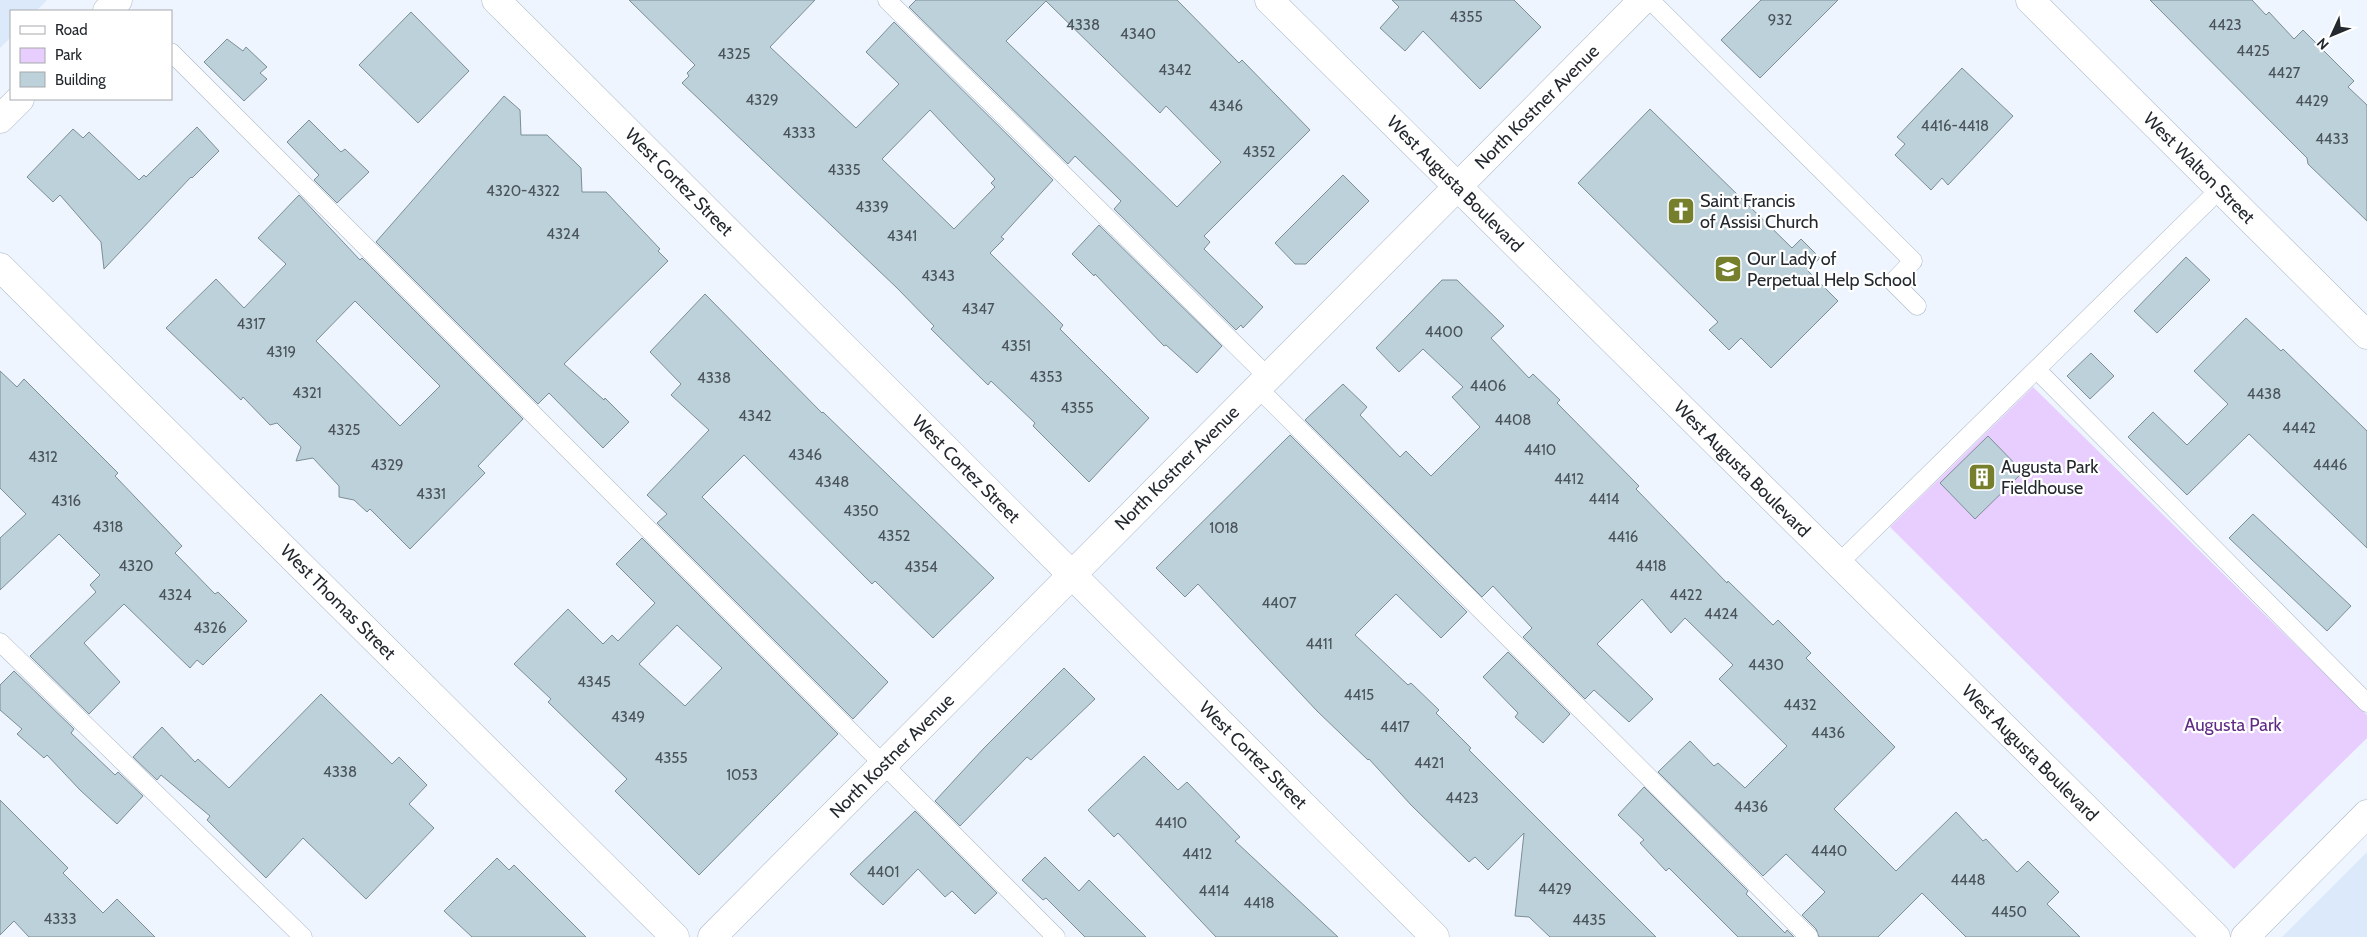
<svg xmlns="http://www.w3.org/2000/svg" width="2367" height="937" viewBox="0 0 2367 937" font-family="Cabin,sans-serif">
<style>
.built{fill:#dbe9fb}
.green{fill:#e8ceff}
.building{fill:#bdd1da;stroke:#7b8e97;fill-rule:evenodd}
.lines{fill:none;stroke-linecap:round;stroke-linejoin:round}
.service-casing{stroke:#aab7c5;stroke-width:19}
.minor-casing{stroke:#aab7c5;stroke-width:29}
.tertiary-casing{stroke:#aab7c5;stroke-width:29}
.service{stroke:#fff;stroke-width:18}
.minor{stroke:#fff;stroke-width:28}
.tertiary{stroke:#fff;stroke-width:28}
.labels{text-anchor:middle;stroke-width:4.5;stroke-linejoin:round;paint-order:stroke}
.number-label{font-size:15px;fill:#4a535a}
.street-label{font-size:18px;fill:#24292f;stroke:#fff}
.poi-label{font-size:18px;fill:#24292f;stroke:#fff;text-anchor:start}
.park-label{font-size:18px;fill:#602b84;stroke:#fff}
</style>
<rect width="100%" height="100%" fill="#eef5ff"/>
<g class="built">
<polygon points="0,0 47,0 36,11 11,11 11,37 0,48"/>
<polygon points="2367,852 2367,937 2282,937"/>
</g>
<polygon class="green" points="2033,387 2367,715 2367,738 2234,869 1890,527"/>
<g class="building">
<path d="M629,0H815L770,47L856,128L899,84L866,52L894,22L1053,180L1001,237L1004,239L990,253L1063,325L1060,329L1149,418L1089,482L1033,426L1035,423L991,381L988,385L931,329L934,326L897,288L682,83L689,76L687,73L695,65ZM930,110L995,179L991,183L995,187L954,229L882,159Z"/>
<path d="M916,0H1177L1239,63L1242,60L1310,130L1204,236L1210,242L1204,249L1263,307L1243,328L1241,325L1236,330L1114,209L1121,201L1116,196L1075,156L1068,164L909,7ZM1046,1L1160,113L1166,106L1221,162L1177,207L1006,41Z"/>
<polygon points="1392,0 1514,0 1541,27 1480,89 1423,31 1405,51 1380,28 1399,7"/>
<polygon points="1761,0 1838,0 1760,78 1721,40"/>
<polygon points="2150,0 2252,0 2266,15 2269,12 2294,39 2303,30 2354,81 2348,87 2367,105 2367,221 2308,164 2307,158 2298,149"/>
<polygon points="411,12 469,71 418,123 359,65"/>
<polygon points="227,39 243,51 246,47 267,67 260,73 267,79 244,101 204,62"/>
<polygon points="1962,68 2013,116 1948,185 1942,178 1931,190 1895,155 1905,144 1897,137"/>
<polygon points="504,96 520,110 521,135 547,135 581,168 582,192 606,192 660,249 658,251 668,261 564,364 604,400 605,398 629,422 603,448 549,393 538,404 376,242"/>
<polygon points="1650,109 1792,248 1801,239 1820,258 1807,270 1838,301 1771,368 1741,338 1729,350 1709,330 1718,322 1578,183"/>
<polygon points="309,120 341,152 345,149 369,172 337,203 314,180 319,175 287,142"/>
<polygon points="197,127 219,151 192,178 191,177 104,269 101,242 60,195 53,202 27,177 73,129 83,138 89,132 139,180 144,175 146,177"/>
<polygon points="1343,175 1369,201 1306,264 1295,264 1275,243"/>
<path d="M299,195L360,260L362,258L523,419L478,466L485,473L410,549L370,509L367,512L354,500L339,497V486L313,458L296,461L301,447L277,423L270,425L243,397L241,400L166,328L216,279L244,308L286,264L258,238ZM355,301L440,386L400,426L316,341Z"/>
<polygon points="1099,225 1222,346 1197,373 1166,345 1164,346 1095,274 1094,276 1072,254"/>
<polygon points="2186,257 2210,280 2157,333 2134,311"/>
<polygon points="1442,280 1457,280 1504,326 1491,338 1529,378 1533,374 1560,400 1557,403 1639,486 1636,489 1727,583 1728,581 1773,625 1778,620 1811,653 1806,658 1895,747 1834,809 1896,871 1956,812 1983,841 1986,839 2017,872 2028,861 2059,892 2047,904 2080,937 1966,937 1922,893 1878,937 1819,937 1816,929 1802,915 1825,892 1786,854 1763,876 1658,772 1690,741 1714,766 1718,763 1745,788 1787,746 1719,679 1733,665 1685,618 1671,633 1642,599 1597,644 1653,699 1629,722 1594,690 1585,699 1523,637 1532,628 1493,586 1482,597 1305,420 1343,384 1367,407 1360,415 1400,457 1406,451 1431,476 1480,427 1452,397 1463,387 1423,349 1399,372 1376,348"/>
<polygon points="705,294 822,413 823,412 994,578 933,638 875,581 872,584 744,455 702,497 888,682 853,719 657,523 667,514 647,495 709,430 671,395 681,384 650,352"/>
<polygon points="2246,318 2281,351 2283,349 2367,431 2367,548 2249,434 2187,495 2128,437 2153,412 2187,445 2228,404 2194,371"/>
<polygon points="2091,353 2114,376 2090,399 2067,376"/>
<polygon points="0,371 17,387 24,379 118,473 115,476 182,546 175,553 215,594 218,592 247,621 203,665 197,660 190,668 124,604 84,643 120,682 89,714 30,656 96,592 90,585 100,575 59,534 0,590 0,538 26,514 0,488"/>
<polygon points="1290,435 1467,612 1441,638 1396,594 1355,635 1408,685 1411,683 1439,710 1436,713 1471,748 1469,750 1656,937 1550,937 1529,917 1515,916 1524,833 1488,870 1475,857 1469,862 1411,805 1369,759 1368,760 1317,711 1198,584 1185,597 1156,568"/>
<polygon points="1988,436 2023,472 1975,519 1940,483"/>
<polygon points="2253,514 2351,606 2327,631 2229,538"/>
<path d="M642,538L838,734L699,875L615,791L627,779L548,702L551,699L514,664L568,609L603,644L612,635L618,641L655,603L616,564ZM677,625L722,668L685,706L639,664Z"/>
<polygon points="1508,652 1570,714 1543,743 1515,717 1518,713 1483,677"/>
<polygon points="1064,668 1095,699 1031,760 1027,757 960,826 935,801 984,748"/>
<polygon points="14,671 74,729 71,733 115,775 118,772 143,796 117,824 80,790 47,755 44,758 17,734 22,729 0,710 0,685"/>
<polygon points="321,694 392,764 399,757 427,785 409,804 434,828 366,899 303,838 266,878 207,820 210,816 161,775 157,780 133,757 162,727 195,762 198,759 229,788"/>
<polygon points="1144,756 1178,790 1187,782 1240,837 1235,841 1338,937 1216,937 1118,833 1114,837 1088,810"/>
<polygon points="1644,787 1748,891 1746,894 1785,933 1787,930 1794,937 1738,937 1669,868 1666,871 1640,843 1644,840 1618,815"/>
<polygon points="0,800 68,868 63,873 103,913 117,899 155,937 29,937 14,921 0,935"/>
<polygon points="915,811 997,893 975,914 952,891 945,897 918,869 883,905 850,874"/>
<polygon points="1045,857 1079,891 1089,880 1146,937 1085,937 1046,898 1043,900 1022,880"/>
<polygon points="497,858 509,870 514,865 586,937 472,937 444,911"/>
</g>
<g class="lines">
<g class="service-casing">
<g id="service">
<polyline points="887,0 1268,377"/>
<polyline points="1650,0 1913,261 1893,282 1917,306"/>
<polyline points="171,52 1056,937"/>
<polyline points="2037,370 2367,703"/>
<polyline points="1257,387 1809,937"/>
<polyline points="1838,564 2220,189"/>
<polyline points="0,642 303,937"/>
</g>
</g>
<g class="minor-casing">
<g id="minor">
<polyline points="496,0 1435,937"/>
<polyline points="2030,0 2367,335"/>
<polyline points="107,11 118,0"/>
<polyline points="0,119 20,99"/>
<polyline points="0,267 675,937"/>
<polyline points="2245,937 2367,814"/>
</g>
</g>
<g class="tertiary-casing">
<g id="tertiary">
<polyline points="1269,0 2216,937"/>
<polyline points="712,937 1643,0"/>
</g>
</g>
<use href="#service" class="service"/>
<use href="#minor" class="minor"/>
<use href="#tertiary" class="tertiary"/>
</g>
<defs>
<g id="church-square" transform="scale(1.4375)"><rect x="-9" y="-9" width="18" height="18" rx="4" fill="#767f2b" stroke="#fff"/><path d="M-1.2-6h2.4v3.5h3.3v2.4h-3.3V6h-2.4V-.1h-3.3v-2.4h3.3Z" fill="#fff"/></g>
<g id="school-square" transform="scale(1.4375)"><rect x="-9" y="-9" width="18" height="18" rx="4" fill="#767f2b" stroke="#fff"/><path d="M0-5L7-2L0 1L-7-2ZM-4 1L0 2.5L4 1V4Q0 6-4 4Z" fill="#fff"/></g>
<g id="building-square" transform="scale(1.4375)"><rect x="-9" y="-9" width="18" height="18" rx="4" fill="#767f2b" stroke="#fff"/><path d="M-4-6H4V6H1V3H-1V6H-4ZM-2.5-4.3h1.7v1.8h-1.7ZM.8-4.3h1.7v1.8H.8ZM-2.5-1h1.7V.8h-1.7ZM.8-1h1.7V.8H.8Z" fill="#fff"/></g>
</defs>
<g fill-rule="evenodd">
<use href="#church-square" x="1681" y="211"/>
<use href="#school-square" x="1728" y="269"/>
<use href="#building-square" x="1982" y="477"/>
</g>
<g class="labels">
<g class="number-label">
<text x="1466" y="22">4355</text>
<text x="1780" y="25">932</text>
<text x="1083" y="30">4338</text>
<text x="2225" y="30">4423</text>
<text x="1138" y="39">4340</text>
<text x="2253" y="56">4425</text>
<text x="734" y="59">4325</text>
<text x="1175" y="75">4342</text>
<text x="2284" y="78">4427</text>
<text x="762" y="105">4329</text>
<text x="2312" y="106">4429</text>
<text x="1226" y="111">4346</text>
<text x="1955" y="131">4416-4418</text>
<text x="799" y="138">4333</text>
<text x="2332" y="144">4433</text>
<text x="1259" y="157">4352</text>
<text x="844" y="175">4335</text>
<text x="523" y="196">4320-4322</text>
<text x="872" y="212">4339</text>
<text x="563" y="239">4324</text>
<text x="902" y="241">4341</text>
<text x="938" y="281">4343</text>
<text x="978" y="314">4347</text>
<text x="251" y="329">4317</text>
<text x="1444" y="337">4400</text>
<text x="1016" y="351">4351</text>
<text x="281" y="357">4319</text>
<text x="1046" y="382">4353</text>
<text x="714" y="383">4338</text>
<text x="1488" y="391">4406</text>
<text x="307" y="398">4321</text>
<text x="2264" y="399">4438</text>
<text x="1077" y="413">4355</text>
<text x="755" y="421">4342</text>
<text x="1513" y="425">4408</text>
<text x="2299" y="433">4442</text>
<text x="344" y="435">4325</text>
<text x="1540" y="455">4410</text>
<text x="805" y="460">4346</text>
<text x="43" y="462">4312</text>
<text x="387" y="470">4329</text>
<text x="2330" y="470">4446</text>
<text x="1569" y="484">4412</text>
<text x="832" y="487">4348</text>
<text x="431" y="499">4331</text>
<text x="1604" y="504">4414</text>
<text x="66" y="506">4316</text>
<text x="861" y="516">4350</text>
<text x="108" y="532">4318</text>
<text x="1224" y="533">1018</text>
<text x="894" y="541">4352</text>
<text x="1623" y="542">4416</text>
<text x="136" y="571">4320</text>
<text x="1651" y="571">4418</text>
<text x="921" y="572">4354</text>
<text x="175" y="600">4324</text>
<text x="1686" y="600">4422</text>
<text x="1279" y="608">4407</text>
<text x="1721" y="619">4424</text>
<text x="210" y="633">4326</text>
<text x="1319" y="649">4411</text>
<text x="1766" y="670">4430</text>
<text x="594" y="687">4345</text>
<text x="1359" y="700">4415</text>
<text x="1800" y="710">4432</text>
<text x="628" y="722">4349</text>
<text x="1395" y="732">4417</text>
<text x="1828" y="738">4436</text>
<text x="671" y="763">4355</text>
<text x="1429" y="768">4421</text>
<text x="340" y="777">4338</text>
<text x="742" y="780">1053</text>
<text x="1462" y="803">4423</text>
<text x="1751" y="812">4436</text>
<text x="1171" y="828">4410</text>
<text x="1829" y="856">4440</text>
<text x="1197" y="859">4412</text>
<text x="883" y="877">4401</text>
<text x="1968" y="885">4448</text>
<text x="1555" y="894">4429</text>
<text x="1214" y="896">4414</text>
<text x="1259" y="908">4418</text>
<text x="2009" y="917">4450</text>
<text x="60" y="924">4333</text>
<text x="1589" y="925">4435</text>
</g>
<g class="street-label">
<text transform="translate(1537 107) rotate(-45)" y="6">North Kostner Avenue</text>
<text transform="translate(2199 168) rotate(45)" y="6">West Walton Street</text>
<text transform="translate(679 182) rotate(45)" y="6">West Cortez Street</text>
<text transform="translate(1455 184) rotate(45)" y="6">West Augusta Boulevard</text>
<text transform="translate(1177 468) rotate(-45)" y="6">North Kostner Avenue</text>
<text transform="translate(966 469) rotate(45)" y="6">West Cortez Street</text>
<text transform="translate(1742 469) rotate(45)" y="6">West Augusta Boulevard</text>
<text transform="translate(338 602) rotate(45)" y="6">West Thomas Street</text>
<text transform="translate(2030 753) rotate(45)" y="6">West Augusta Boulevard</text>
<text transform="translate(1253 755) rotate(45)" y="6">West Cortez Street</text>
<text transform="translate(892 756) rotate(-45)" y="6">North Kostner Avenue</text>
</g>
<g class="poi-label">
<text x="1700" y="207">Saint Francis<tspan x="1700" dy="21">of Assisi Church</tspan></text>
<text x="1747" y="265">Our Lady of<tspan x="1747" dy="21">Perpetual Help School</tspan></text>
<text x="2001" y="473">Augusta Park<tspan x="2001" dy="21">Fieldhouse</tspan></text>
</g>
<g class="park-label">
<text x="2233" y="731">Augusta Park</text>
</g>
</g>
<rect x="10" y="10" width="162" height="90" fill="#ffffff" stroke="#a7a9ac"/>
<rect x="20" y="26" width="25" height="8" fill="#ffffff" stroke="#a7a9ac"/>
<text x="55" y="35" font-size="15" fill="#24292f">Road</text>
<rect x="20" y="48" width="25" height="15" fill="#e8ceff" stroke="#a7a9ac"/>
<text x="55" y="60" font-size="15" fill="#24292f">Park</text>
<rect x="20" y="72" width="25" height="15" fill="#bdd1da" stroke="#a7a9ac"/>
<text x="55" y="85" font-size="15" fill="#24292f">Building</text>
<g transform="translate(2332 35) rotate(226)" stroke="#ffffff" stroke-width="4" paint-order="stroke">
<path d="M0-4L9 19L0 12L-9 19Z" fill="#24292f"/>
<text y="-8" font-size="14" font-weight="bold" text-anchor="middle" fill="#24292f">N</text>
</g>
</svg>
